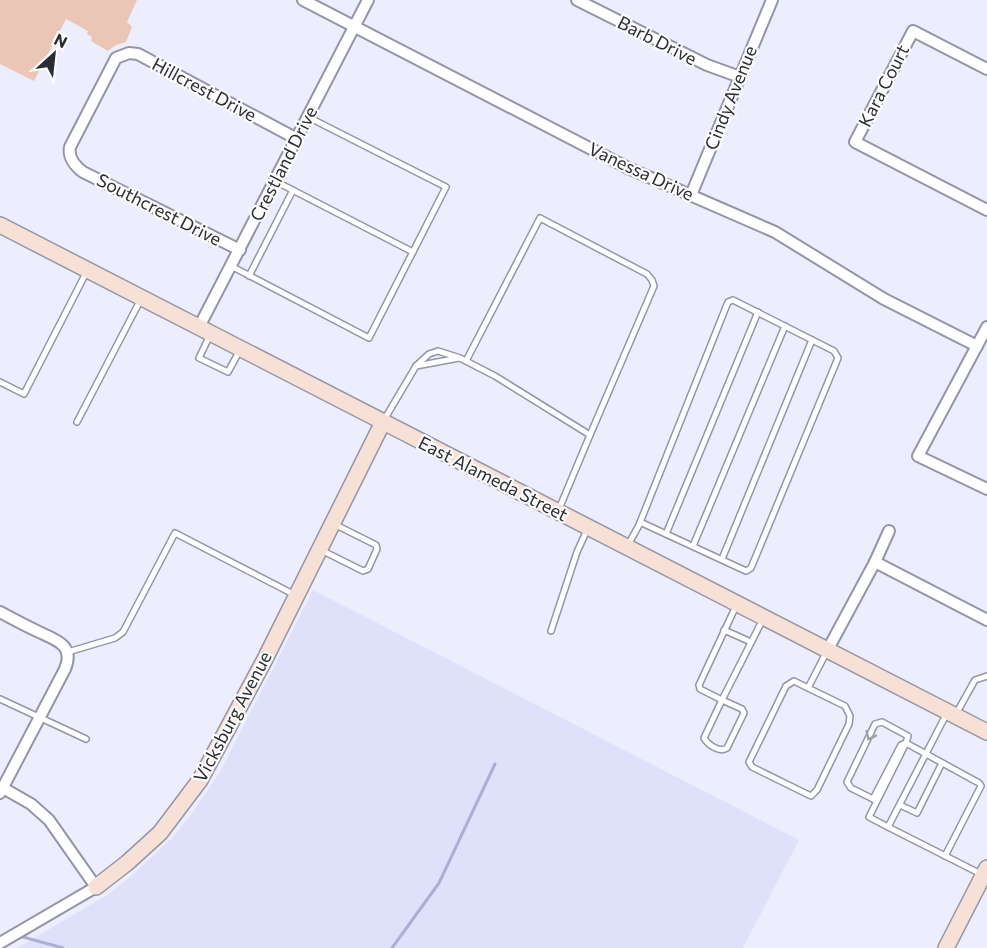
<svg xmlns="http://www.w3.org/2000/svg" width="987" height="948" viewBox="0 0 987 948" font-family="Commissioner,sans-serif">
<style>
.built{fill:#dfe1fb}
.green{fill:#ebc6b6}
.lines{fill:none;stroke-linecap:round;stroke-linejoin:round}
.stream{stroke:#acafd3;stroke-width:3}
.lane-casing{stroke:#9495a6;stroke-width:8}
.street-casing{stroke:#9495a6;stroke-width:14}
.secondary-casing{stroke:#9495a6;stroke-width:18}
.lane{stroke:#fff;stroke-width:5}
.street{stroke:#fff;stroke-width:10}
.secondary{stroke:#f7e0d5;stroke-width:15}
.oneway{stroke:#a0a0a4}
.labels{text-anchor:middle;stroke-width:4.5;stroke-linejoin:round;paint-order:stroke}
.street-label{font-size:18px;fill:#2c2d34;stroke:#fcfcfc}
</style>
<rect width="100%" height="100%" fill="#eceefd"/>
<polygon class="built" points="313,590 799,840 743,948 17,948 109,894 129,878 171,839 190,816 220,772"/>
<polygon class="green" points="0,0 137,0 127,22 132,27 126,42 116,45 108,51 91,41 92,37 87,34 88,31 66,19 34,81 0,64"/>
<g class="lines">
<g class="stream">
<polyline points="16,937 23,937 63,948"/>
<polyline points="392,948 439,883 495,764"/>
</g>
<g class="lane-casing">
<g id="lane">
<polyline points="275,181 413,252"/>
<polyline points="231,266 369,338 446,187 308,117"/>
<polyline points="249,276 293,190"/>
<polyline points="210,335 199,358 228,372 240,350"/>
<polyline points="466,361 540,218 647,274 652,280 654,286 590,435"/>
<polyline points="416,366 459,358"/>
<polyline points="0,382 24,394 86,273"/>
<polyline points="384,420 416,366 429,354 438,351 460,358 495,376 590,435 559,509"/>
<polyline points="77,422 141,299"/>
<polyline points="666,534 758,312"/>
<polyline points="693,546 785,326"/>
<polyline points="627,547 639,525 728,302 733,300 834,351 838,358 751,568 746,571 640,522"/>
<polyline points="321,550 363,571 368,569 377,549 376,545 334,524"/>
<polyline points="722,559 812,340"/>
<path d="M736,606L699,685L700,689L722,700L704,738C708,745 720,753 727,748L744,713L742,709L722,700L763,619"/>
<polyline points="724,630 751,642"/>
<polyline points="551,631 577,552 587,530"/>
<polyline points="68,652 115,638 123,632 175,533 295,595"/>
<polyline points="808,688 794,681 786,686 749,762 752,767 811,796 817,790 849,724 850,716 845,706 808,688 826,653"/>
<polyline points="0,699 86,739"/>
<polyline points="956,714 975,680 987,676"/>
<polyline points="873,799 901,745 906,743 979,783 981,786 945,856"/>
<polyline points="877,801 851,788 847,782 875,724 882,722 908,736 906,743 869,817 888,827 947,713"/>
<polyline points="900,805 917,813 942,763"/>
<polyline points="888,827 983,875"/>
</g>
</g>
<g class="street-casing">
<g id="street">
<polyline points="303,0 628,168 775,232 884,299 977,346"/>
<polyline points="577,0 707,65 740,77"/>
<polyline points="987,69 913,31 855,142 987,210"/>
<polyline points="691,195 772,0"/>
<path d="M240,250L83,172C75,166 68,157 70,147L116,58L129,53L138,54L297,139"/>
<polyline points="199,327 368,0"/>
<polyline points="987,327 918,456 987,489"/>
<polyline points="875,562 987,620"/>
<path d="M0,612C13,619 26,626 39,632C56,640 75,645 65,669L0,793"/>
<polyline points="827,651 875,562 889,531"/>
<polyline points="0,943 96,887 49,820 31,804 3,788"/>
</g>
</g>
<g class="secondary-casing">
<g id="secondary">
<polyline points="0,225 987,732"/>
<polyline points="96,887 127,863 160,833 200,780 264,661 383,422"/>
<polyline points="946,948 987,868"/>
</g>
</g>
<use href="#lane" class="lane"/>
<use href="#street" class="street"/>
<use href="#secondary" class="secondary"/>
</g>
<defs><path id="oneway-chevron" d="M-2-3.5L2.5 0L-2 3.5" fill="none" stroke-width="1.6" stroke-linecap="round" stroke-linejoin="round" transform="scale(1.5)"/></defs>
<use class="oneway" href="#oneway-chevron" transform="translate(870 736) rotate(116)"/>
<g class="labels">
<g class="street-label">
<text transform="translate(657 41) rotate(27)" y="6">Barb Drive</text>
<text transform="translate(884 86) rotate(-63)" y="6">Kara Court</text>
<text transform="translate(204 90) rotate(28)" y="6">Hillcrest Drive</text>
<text transform="translate(731 98) rotate(-68)" y="6">Cindy Avenue</text>
<text transform="translate(284 164) rotate(-63)" y="6">Crestland Drive</text>
<text transform="translate(641 172) rotate(25)" y="6">Vanessa Drive</text>
<text transform="translate(159 210) rotate(27)" y="6">Southcrest Drive</text>
<text transform="translate(493 479) rotate(27)" y="6">East Alameda Street</text>
<text transform="translate(233 717) rotate(-62)" y="6">Vicksburg Avenue</text>
</g>
</g>
<g transform="translate(54 54) rotate(27)" stroke="#fcfcfc" stroke-width="4.5" paint-order="stroke">
<path d="M0-4.5L10 22L0 15L-10 22Z" fill="#2c2d34"/>
<text y="-9" font-size="16" font-weight="bold" text-anchor="middle" fill="#2c2d34">N</text>
</g>
</svg>
